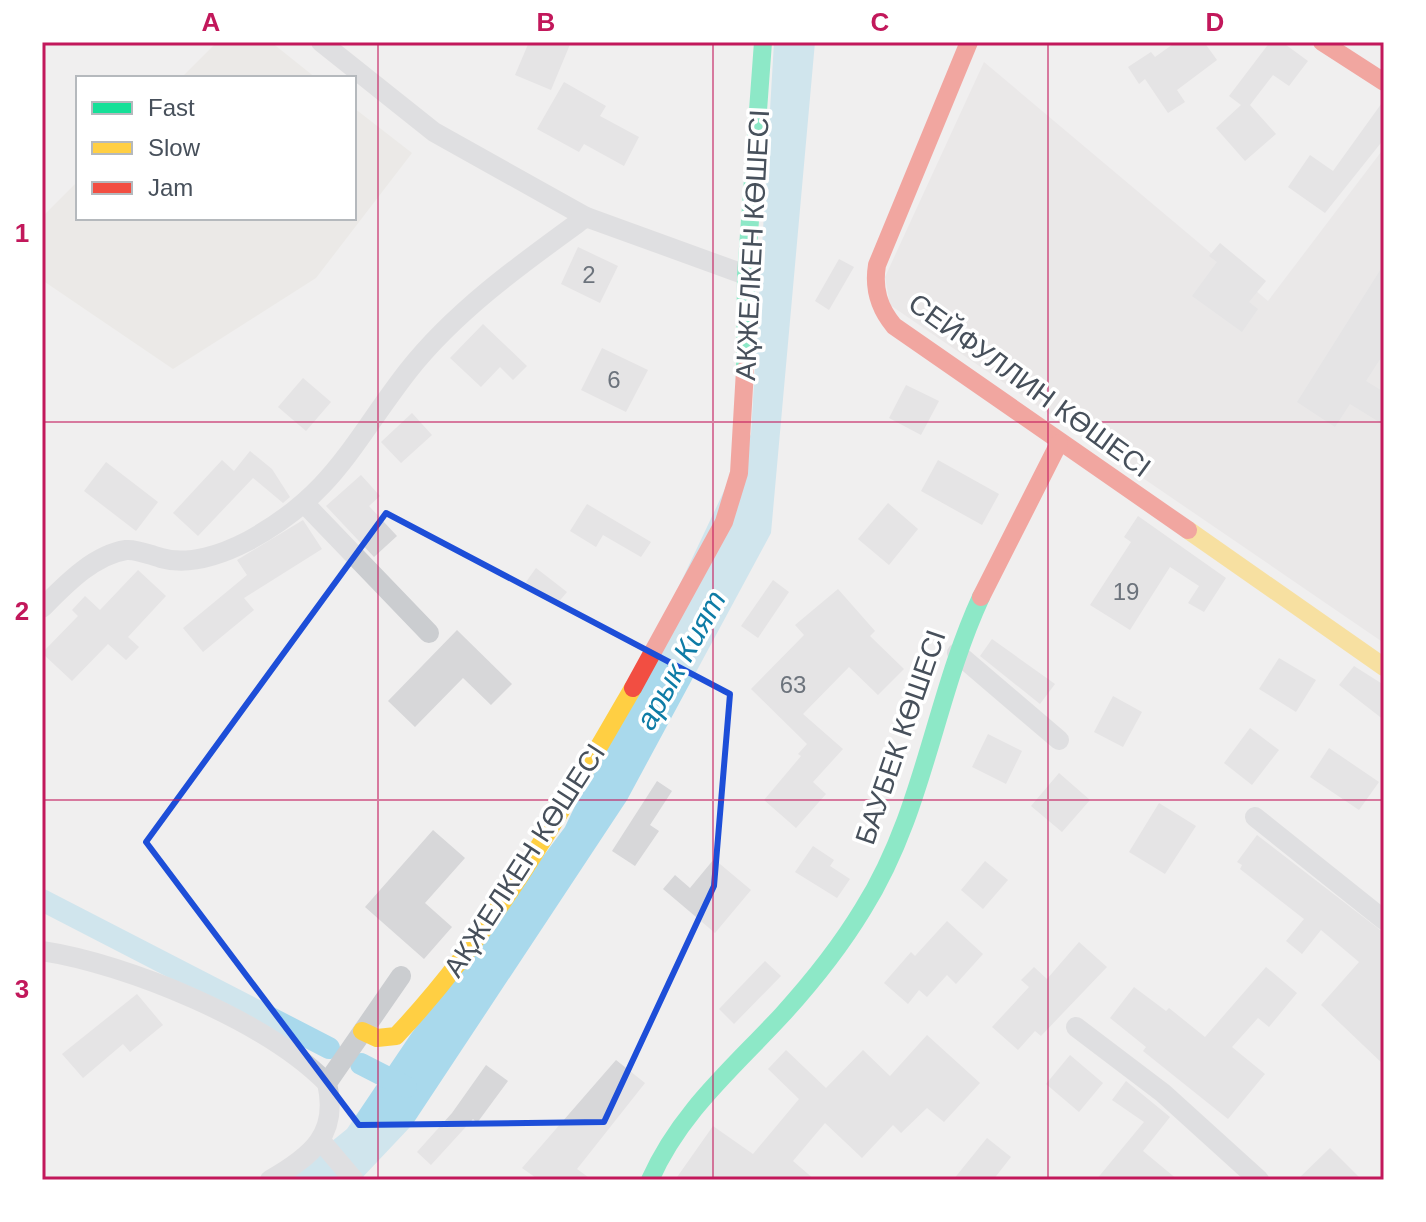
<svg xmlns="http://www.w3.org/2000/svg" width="1426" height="1222" viewBox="0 0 1426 1222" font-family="Arial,sans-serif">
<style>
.commercial{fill:#e4e3dd}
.education{fill:#e2e0e1}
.water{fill:#a9d9ec}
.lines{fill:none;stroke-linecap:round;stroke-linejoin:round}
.canal{stroke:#a9d9ec;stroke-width:22}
.building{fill:#d7d7d9}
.street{stroke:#cbcdd0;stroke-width:20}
.fast{stroke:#16e098;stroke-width:18}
.slow{stroke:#ffcf43;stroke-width:18}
.jam{stroke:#f24e42;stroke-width:18}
.marked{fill:none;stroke:#1d4ed8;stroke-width:6;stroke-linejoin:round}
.grid{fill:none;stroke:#c2185b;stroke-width:2;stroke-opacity:0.55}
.labels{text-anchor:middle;stroke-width:7;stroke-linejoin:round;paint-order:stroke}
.number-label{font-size:24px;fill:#6c737c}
.street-label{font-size:28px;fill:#47505b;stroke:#fff}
.water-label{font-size:30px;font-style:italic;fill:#0e7ca6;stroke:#fff}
.neatline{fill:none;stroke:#c2185b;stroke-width:3}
.grid-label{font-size:26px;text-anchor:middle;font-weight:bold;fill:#c2185b}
</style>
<rect width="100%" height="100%" fill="#f0efef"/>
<g class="commercial">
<polygon points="217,42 271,42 316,78 181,78"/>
<polygon points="354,108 412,153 316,278 173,369 42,280 42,217 78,181 78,218 354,218"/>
</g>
<polygon class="education" points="984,62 1268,301 1384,148 1384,643 890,305 885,277"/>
<polygon class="water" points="774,42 815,42 771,533 627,800 412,1125 360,1180 284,1180 347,1129 411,1034 565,827 751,434"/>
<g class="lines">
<g class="canal">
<polyline points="42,900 329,1048"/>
<polyline points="361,1064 406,1087"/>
</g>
</g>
<g class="building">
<polygon points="529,42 571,42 551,90 515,75"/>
<polygon points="1176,42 1204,42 1217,60 1177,90 1185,102 1168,113 1145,79 1139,84 1128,67 1151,52 1155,57"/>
<polygon points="1270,42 1282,42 1308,61 1289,86 1273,75 1250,105 1276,134 1245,161 1216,128 1241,105 1229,96"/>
<polygon points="564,82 606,106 600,116 639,137 624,166 584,144 579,152 537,129"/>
<polygon points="1384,100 1384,139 1325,213 1288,187 1310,155 1333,171"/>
<polygon points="1220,243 1266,281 1249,302 1258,309 1242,332 1192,296 1217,262 1209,256"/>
<polygon points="578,247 618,266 600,303 561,284"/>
<polygon points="839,259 854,267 829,310 815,301"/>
<polygon points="1384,264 1384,353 1366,381 1384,392 1384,425 1350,404 1335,427 1297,402"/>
<polygon points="483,324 527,366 513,380 500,367 481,387 450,358"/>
<polygon points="602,348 648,370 626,412 581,390"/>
<polygon points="303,378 331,402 306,431 278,407"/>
<polygon points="906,385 939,401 921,435 889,418"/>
<polygon points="412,413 432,435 401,463 381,442"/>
<polygon points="250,451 272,469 290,497 283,503 253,478 198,536 173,513 222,460 234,471"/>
<polygon points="938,460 999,494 982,525 921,491"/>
<polygon points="106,462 158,502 136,531 84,491"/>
<polygon points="361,475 380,496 369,506 397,536 374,557 326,506"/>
<polygon points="888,503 918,529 889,565 858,539"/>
<polygon points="587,504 651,542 641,557 603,535 596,547 570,531"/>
<polygon points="1138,516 1226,578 1204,612 1188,603 1199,586 1170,567 1130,630 1090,605 1131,542 1124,537"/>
<polygon points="303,520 322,549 244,598 254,610 203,652 183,628 247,575 237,560"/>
<polygon points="536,568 567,592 556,605 526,582"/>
<polygon points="138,570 166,596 128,637 139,647 126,660 108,644 72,681 42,653 78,616 72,610 85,596 100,610"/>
<polygon points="773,580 789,592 758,638 741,626"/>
<polygon points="838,589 875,631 870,636 904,669 878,695 849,667 803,714 843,749 813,782 826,794 796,828 764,800 801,756 798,754 807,744 751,689 804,635 795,625"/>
<polygon points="457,630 512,684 491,705 463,678 415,727 388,701"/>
<polygon points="992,639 1055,684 1040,704 980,656"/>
<polygon points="1279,658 1316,680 1296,712 1259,689"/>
<polygon points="1354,666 1384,685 1384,720 1339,685"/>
<polygon points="1113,696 1142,712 1123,747 1094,732"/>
<polygon points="1250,728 1279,750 1252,785 1224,763"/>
<polygon points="988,734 1022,751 1006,784 972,767"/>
<polygon points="1329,748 1379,782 1359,810 1310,777"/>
<polygon points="1059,773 1090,800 1062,832 1031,806"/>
<polygon points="657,781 672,791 650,825 659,831 635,866 612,851"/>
<polygon points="1159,803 1196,826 1165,874 1129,852"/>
<polygon points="433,830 465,858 425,903 452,927 424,959 365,907"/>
<polygon points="1257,835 1384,933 1384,1065 1321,1005 1359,962 1321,930 1302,954 1286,941 1304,919 1240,869 1242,865 1237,862"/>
<polygon points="813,846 834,860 830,866 850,879 837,898 795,872"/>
<polygon points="714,859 751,890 715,933 663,889 675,875 690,888"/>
<polygon points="985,861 1008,880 983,909 961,890"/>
<polygon points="947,921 983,954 956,984 947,975 927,997 919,990 908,1004 884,983 911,952 915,956"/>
<polygon points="1079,942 1107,967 1041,1036 1035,1031 1018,1050 992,1027 1029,987 1021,980 1034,967 1047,979"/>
<polygon points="765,961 781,976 734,1024 719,1009"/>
<polygon points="1266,967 1297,993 1269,1027 1258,1018 1232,1047 1265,1074 1228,1119 1143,1051 1146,1047 1110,1018 1134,987 1166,1011 1169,1008 1205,1037"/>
<polygon points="137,994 163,1025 130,1052 123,1044 83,1078 62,1054"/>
<polygon points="927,1035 980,1083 944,1122 927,1108 901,1133 893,1125 862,1158 825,1123 793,1161 815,1180 675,1180 713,1126 753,1154 799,1099 768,1069 786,1050 826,1088 863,1050 890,1076"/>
<polygon points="1070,1055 1103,1083 1079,1112 1046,1084"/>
<polygon points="616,1060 645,1083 577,1169 592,1180 539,1180 522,1168"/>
<polygon points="486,1065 508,1081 477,1123 473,1119 431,1165 417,1152 452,1113"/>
<polygon points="1126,1081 1170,1117 1143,1151 1178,1180 1096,1180 1144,1122 1112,1100"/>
<polygon points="987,1138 1011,1157 993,1180 953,1180"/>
<polygon points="1330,1148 1362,1180 1297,1180"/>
</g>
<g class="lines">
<g class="street">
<polyline points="321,42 434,132 586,217 746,275"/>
<polyline points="304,503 429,633"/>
<path d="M42,608C64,586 93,555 126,550C137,549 150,555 161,558C189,566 223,554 248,541C334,494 352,443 408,371C456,310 524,262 586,217"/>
<polyline points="957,653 1059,740"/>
<polyline points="1255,817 1384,920"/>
<path d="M42,951C128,964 266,1021 327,1083"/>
<polyline points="1076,1027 1163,1093 1259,1180"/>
<polyline points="321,1141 354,1180"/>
<path d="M270,1180C312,1156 339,1134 327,1083L401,976"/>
</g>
<g class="fast">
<polyline points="745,370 746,275 763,42"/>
<path d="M650,1180C680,1112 733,1068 782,1015C812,982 840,947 863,909C924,812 934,699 981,597"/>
</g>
<g class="slow">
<polyline points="1188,530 1384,667"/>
<path d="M362,1031L377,1038L396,1036C492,935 563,809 633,688"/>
</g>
<g class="jam">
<path d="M969,42L877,265C873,289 879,308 894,326L1188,530"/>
<polyline points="1322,42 1384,82"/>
<polyline points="981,597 1059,443"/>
<polyline points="633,688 724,522 739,473 745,370"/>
</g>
</g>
<path d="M0 0H1426V1222H0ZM386,513L730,694L714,886L604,1122L359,1125L146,842Z" fill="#f0efef" fill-opacity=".55" fill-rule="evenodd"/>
<path class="marked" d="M386,513L730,694L714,886L604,1122L359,1125L146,842Z"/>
<path class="grid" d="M378,42V1180M713,42V1180M1048,42V1180M42,422H1384M42,800H1384"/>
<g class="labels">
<g class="number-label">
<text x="589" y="283">2</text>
<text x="614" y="388">6</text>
<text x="1126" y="600">19</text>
<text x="793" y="693">63</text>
</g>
<g class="street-label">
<text transform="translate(752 245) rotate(-87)" y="10">АҚЖЕЛКЕН КӨШЕСІ</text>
<text transform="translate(1030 385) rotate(36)" y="10">СЕЙФУЛЛИН КӨШЕСІ</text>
<text transform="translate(900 737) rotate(-71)" y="10">БАУБЕК КӨШЕСІ</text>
<text transform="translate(524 860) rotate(-57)" y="10">АҚЖЕЛКЕН КӨШЕСІ</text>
</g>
<g class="water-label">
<text transform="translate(681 660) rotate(-61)" y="10">арык Кият</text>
</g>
</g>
<rect width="1426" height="1222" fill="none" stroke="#ffffff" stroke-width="88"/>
<rect x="76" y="76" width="280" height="144" fill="#ffffff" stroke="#b5b9bd" stroke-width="2"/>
<rect x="92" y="102" width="40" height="12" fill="#16e098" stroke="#b5b9bd" stroke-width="2"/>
<text x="148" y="116" font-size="24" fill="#47505b">Fast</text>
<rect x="92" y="142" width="40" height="12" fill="#ffcf43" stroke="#b5b9bd" stroke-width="2"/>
<text x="148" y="156" font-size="24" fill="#47505b">Slow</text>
<rect x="92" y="182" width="40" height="12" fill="#f24e42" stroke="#b5b9bd" stroke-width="2"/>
<text x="148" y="196" font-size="24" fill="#47505b">Jam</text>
<rect x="44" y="44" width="1338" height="1134" class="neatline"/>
<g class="grid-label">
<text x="211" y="31">A</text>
<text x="546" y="31">B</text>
<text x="880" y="31">C</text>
<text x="1215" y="31">D</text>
<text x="22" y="242">1</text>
<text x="22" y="620">2</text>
<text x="22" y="998">3</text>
</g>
</svg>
